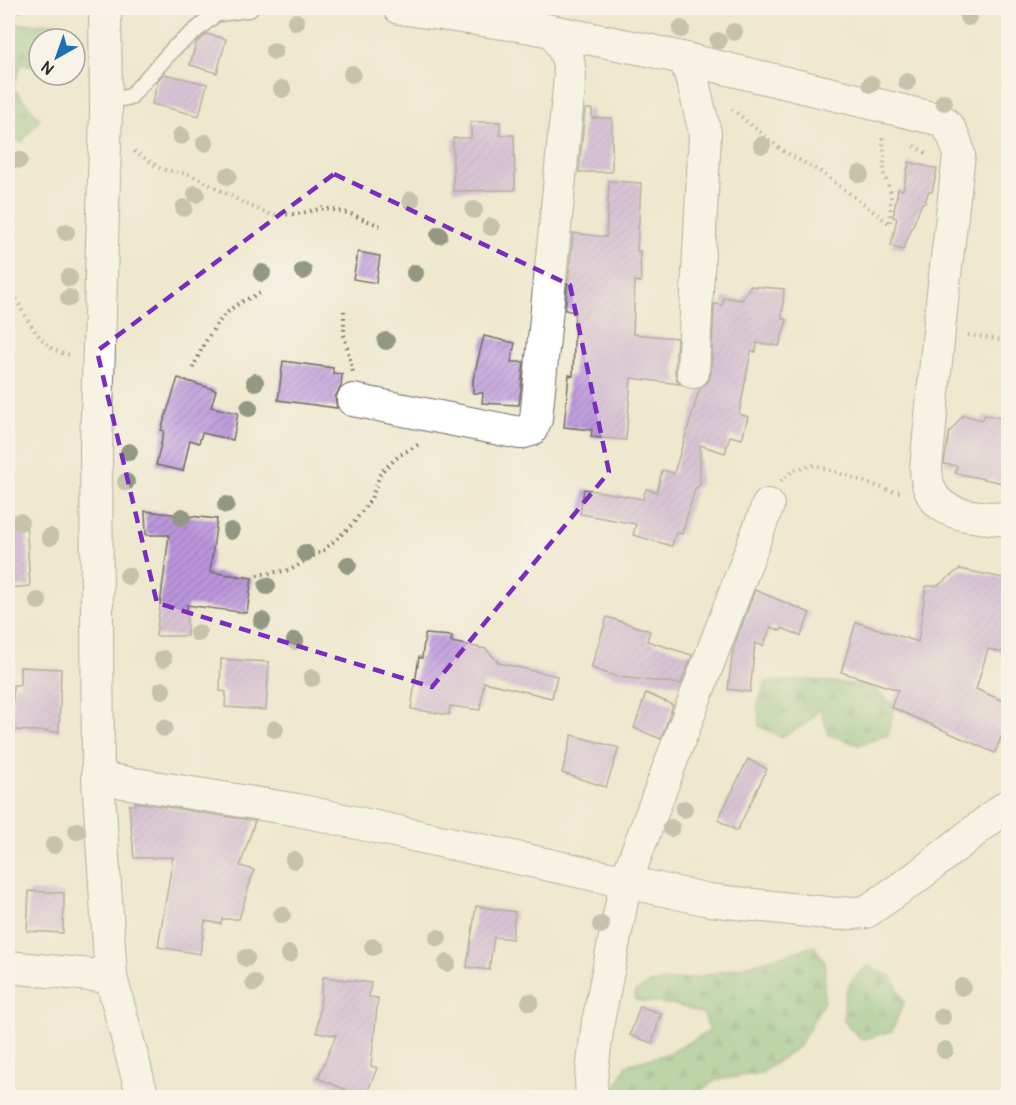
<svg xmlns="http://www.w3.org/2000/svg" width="1016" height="1105" viewBox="0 0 1016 1105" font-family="Pangolin,sans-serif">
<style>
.forest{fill:url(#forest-firs);stroke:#567452;stroke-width:1.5}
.building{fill:url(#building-hatch)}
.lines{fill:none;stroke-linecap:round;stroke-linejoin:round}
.lane-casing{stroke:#6f6d64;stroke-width:18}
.street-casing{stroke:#6f6d64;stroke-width:34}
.path{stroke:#6f6d64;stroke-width:4;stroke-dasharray:1.5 4.5;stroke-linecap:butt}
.lane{stroke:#fff;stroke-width:15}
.street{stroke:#fff;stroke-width:32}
.tree{fill:#939882}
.marked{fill:none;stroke:#7b2cbf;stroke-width:4.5;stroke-dasharray:12 8;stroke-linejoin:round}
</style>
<defs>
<pattern id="forest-firs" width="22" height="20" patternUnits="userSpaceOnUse" patternTransform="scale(1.5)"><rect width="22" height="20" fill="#81bc7a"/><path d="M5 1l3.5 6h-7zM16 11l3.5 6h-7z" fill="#6a9964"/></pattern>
<pattern id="building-hatch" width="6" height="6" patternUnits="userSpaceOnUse" patternTransform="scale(1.5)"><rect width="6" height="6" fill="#bc96dd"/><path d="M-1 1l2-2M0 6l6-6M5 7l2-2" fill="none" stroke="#997bb3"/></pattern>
</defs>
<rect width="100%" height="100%" fill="#f7f3e8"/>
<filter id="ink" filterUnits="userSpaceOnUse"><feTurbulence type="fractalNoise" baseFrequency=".0167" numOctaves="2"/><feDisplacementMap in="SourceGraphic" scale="12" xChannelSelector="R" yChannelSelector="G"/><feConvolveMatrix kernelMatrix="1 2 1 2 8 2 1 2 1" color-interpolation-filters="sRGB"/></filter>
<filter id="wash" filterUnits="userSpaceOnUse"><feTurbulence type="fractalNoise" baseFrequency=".008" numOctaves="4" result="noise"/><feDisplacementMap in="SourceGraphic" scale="24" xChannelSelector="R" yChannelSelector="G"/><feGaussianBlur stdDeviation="1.35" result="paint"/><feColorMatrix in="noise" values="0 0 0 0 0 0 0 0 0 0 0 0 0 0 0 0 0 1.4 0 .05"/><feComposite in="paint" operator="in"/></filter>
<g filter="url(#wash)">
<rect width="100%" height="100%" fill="#eee8ce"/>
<g class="forest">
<polygon points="59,23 70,39 39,39 39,66 21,64 13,88 40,119 22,142 8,139 8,31 18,24"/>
<polygon points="811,680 869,686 895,705 888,735 859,745 829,735 820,708 807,723 781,737 759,726 758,703 766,682"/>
<polygon points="814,946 825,962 824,1001 799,1046 761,1073 716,1080 692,1097 611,1097 627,1065 670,1053 710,1031 704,1014 676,1005 635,1000 635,992 651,983 695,978 752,964"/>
<path d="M867,966L891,976L904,1001L892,1031L862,1040L844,1021C844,991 844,985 867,966Z"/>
</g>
<g id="blocks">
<g class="building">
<polygon points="207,34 226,39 217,73 190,65 196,43"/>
<polygon points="164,74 207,84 199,116 152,104 158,80"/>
<polygon points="585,109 592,109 592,118 612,118 612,172 579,172"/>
<polygon points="471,122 500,122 500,135 514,135 515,190 453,191 453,138 471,138"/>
<polygon points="909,162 937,169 932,192 928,192 925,203 922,203 903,250 891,246 897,218 893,217 898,189 903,190"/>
<polygon points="609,181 641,183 637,251 640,251 641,282 635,281 633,334 677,338 675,372 677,380 680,384 631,378 626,440 591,437 592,430 564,427 569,375 573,376 575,312 565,310 573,233 606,237"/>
<polygon points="358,252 380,256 376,283 353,279"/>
<polygon points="750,286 784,289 782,318 787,320 779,346 757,343 756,352 751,351 739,414 748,417 742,439 730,436 725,453 700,445 700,485 695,489 682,534 676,532 672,546 633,535 636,524 580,514 584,489 643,499 646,489 657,492 662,470 674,473 700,388 708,382 711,373 714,304 722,305 724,297 742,300"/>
<polygon points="484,336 515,343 511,362 524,362 519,405 482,403 483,393 473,393 473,379"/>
<polygon points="283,361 333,368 333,373 342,374 341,387 335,397 337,408 278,400"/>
<polygon points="178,378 216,390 211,407 238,413 233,440 202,433 199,443 190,440 183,471 156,465 164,431 161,430"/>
<polygon points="963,415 982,420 985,415 1008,419 1008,484 955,473 957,466 944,464 949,433"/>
<polygon points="145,511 217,519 210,572 252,578 247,613 187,605 187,636 156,636 169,535 146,535"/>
<polygon points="26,519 30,586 8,588 8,520"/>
<polygon points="960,569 1008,579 1008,654 988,649 976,689 1008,703 1008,720 995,753 891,707 898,690 841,672 856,622 918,642 926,586 937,586"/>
<polygon points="755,590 810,613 801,636 782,628 781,631 771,627 763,646 755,643 750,692 728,689 733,649"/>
<polygon points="607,617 650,631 647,641 692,655 681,684 618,677 591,668"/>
<polygon points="425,634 452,636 451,642 486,649 499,663 557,676 552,698 484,682 480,710 450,706 449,715 411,709 419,657 422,658"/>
<polygon points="221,659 269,662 266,710 225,707 226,692 220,691"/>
<polygon points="20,667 61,669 59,732 12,730 13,685 20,685"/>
<polygon points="646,693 673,705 661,739 634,728"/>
<polygon points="572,735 619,748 606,787 562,773"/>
<polygon points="748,759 767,769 737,831 718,820"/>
<polygon points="135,802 255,821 240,866 254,870 239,919 222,919 221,924 205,921 200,954 158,947 173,857 134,858 129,805 135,805"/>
<polygon points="29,891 64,893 63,933 27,931"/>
<polygon points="476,906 515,912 512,939 494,937 489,970 467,967"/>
<polygon points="323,977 371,983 369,997 378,998 371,1066 377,1068 365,1098 318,1078 336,1035 317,1033"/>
<polygon points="640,1006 661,1014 652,1043 630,1035"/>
</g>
</g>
</g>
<g filter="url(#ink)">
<use href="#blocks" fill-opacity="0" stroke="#6f6d64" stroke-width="1.5"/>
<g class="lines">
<g class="lane-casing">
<polyline id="lane" points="106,101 130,97 174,48 216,14 250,9 251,8"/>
</g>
<g class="street-casing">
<g id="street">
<polyline points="105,8 106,112 96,446 98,778 111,977 143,1098"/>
<path d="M399,8L531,27L648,50L941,120C952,129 956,140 959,155L941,310L926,468C927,519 969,515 1008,520"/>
<polyline points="685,59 694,86 705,133 693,372"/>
<polyline points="353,400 520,433 531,430 536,419 570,77 568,59 555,32"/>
<polyline points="98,778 298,810 709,900 836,914 866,912 914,879 1008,805"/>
<polyline points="8,967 111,977"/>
<polyline points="592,1098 591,1080 598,1022 626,881 768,505"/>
</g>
</g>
<g class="path">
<polyline points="18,11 25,8"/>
<polyline points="732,109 783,151 821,172 890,224 891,193 884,174 884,150 882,135"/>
<polyline points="914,146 928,154"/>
<polyline points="134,151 161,169 192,175 246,204 271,215 297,214 324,208 348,213 383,227"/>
<path d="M8,283C21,307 39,353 71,355"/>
<polyline points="344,311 344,335 353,372"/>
<polyline points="968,335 1008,341"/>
<path d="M193,368C202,346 215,321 235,306C242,301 252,297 260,293"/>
<polyline points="781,481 794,470 815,465 894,492 900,492"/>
<polyline points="257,575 290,570 324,550 352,525 371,499 381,472 400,455 419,444"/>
</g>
<use href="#lane" class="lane"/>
<use href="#street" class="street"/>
</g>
<g class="tree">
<circle cx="968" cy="17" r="9"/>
<circle cx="296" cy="22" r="9"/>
<circle cx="681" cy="29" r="9"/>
<circle cx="734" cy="32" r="9"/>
<circle cx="718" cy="41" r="9"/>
<circle cx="274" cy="51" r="9"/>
<circle cx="352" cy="74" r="9"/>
<circle cx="907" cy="82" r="9"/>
<circle cx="871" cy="84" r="9"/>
<circle cx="282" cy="89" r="9"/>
<circle cx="944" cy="102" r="9"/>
<circle cx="181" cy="136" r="9"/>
<circle cx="205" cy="143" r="9"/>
<circle cx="762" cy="145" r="9"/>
<circle cx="19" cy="160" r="9"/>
<circle cx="860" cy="174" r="9"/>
<circle cx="228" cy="176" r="9"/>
<circle cx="196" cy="194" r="9"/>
<circle cx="411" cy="200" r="9"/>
<circle cx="184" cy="208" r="9"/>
<circle cx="474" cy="210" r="9"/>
<circle cx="491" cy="227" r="9"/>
<circle cx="66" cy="232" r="9"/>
<circle cx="439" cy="235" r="9"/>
<circle cx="303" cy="271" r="9"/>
<circle cx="262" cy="273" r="9"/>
<circle cx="415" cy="273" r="9"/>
<circle cx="69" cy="278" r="9"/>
<circle cx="69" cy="298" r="9"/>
<circle cx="386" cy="341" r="9"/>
<circle cx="255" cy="382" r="9"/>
<circle cx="249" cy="408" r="9"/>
<circle cx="129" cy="452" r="9"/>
<circle cx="126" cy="482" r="9"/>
<circle cx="226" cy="505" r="9"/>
<circle cx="182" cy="517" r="9"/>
<circle cx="20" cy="522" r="9"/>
<circle cx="231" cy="531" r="9"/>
<circle cx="50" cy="537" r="9"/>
<circle cx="305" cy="553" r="9"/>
<circle cx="348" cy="565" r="9"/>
<circle cx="128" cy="576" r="9"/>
<circle cx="267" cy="586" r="9"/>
<circle cx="38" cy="601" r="9"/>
<circle cx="262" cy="621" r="9"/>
<circle cx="198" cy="633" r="9"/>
<circle cx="295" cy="641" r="9"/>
<circle cx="163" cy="659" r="9"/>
<circle cx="312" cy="678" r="9"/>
<circle cx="162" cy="690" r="9"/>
<circle cx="164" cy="728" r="9"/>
<circle cx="275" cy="729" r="9"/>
<circle cx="684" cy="809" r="9"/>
<circle cx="671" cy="828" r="9"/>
<circle cx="77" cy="831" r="9"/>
<circle cx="54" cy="845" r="9"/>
<circle cx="294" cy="860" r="9"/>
<circle cx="282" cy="915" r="9"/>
<circle cx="601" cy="925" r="9"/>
<circle cx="438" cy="938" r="9"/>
<circle cx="373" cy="947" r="9"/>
<circle cx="289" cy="954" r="9"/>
<circle cx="246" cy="958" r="9"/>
<circle cx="447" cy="963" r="9"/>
<circle cx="254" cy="983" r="9"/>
<circle cx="962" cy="987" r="9"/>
<circle cx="530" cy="1002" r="9"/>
<circle cx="942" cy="1017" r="9"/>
<circle cx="945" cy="1050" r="9"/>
</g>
</g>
<path d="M0 0H1016V1105H0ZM334,174L570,285L609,472L432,687L157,603L97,351Z" fill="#eee8ce" fill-opacity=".55" fill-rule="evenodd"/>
<path class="marked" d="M334,174L570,285L609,472L432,687L157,603L97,351Z"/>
<rect width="1016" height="1105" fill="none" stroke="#f7f3e8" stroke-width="30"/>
<g transform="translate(57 57) rotate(220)"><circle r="28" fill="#f7f3e8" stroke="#a5a39c" stroke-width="1.5"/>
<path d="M0-4.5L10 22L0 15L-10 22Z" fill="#1f6fb2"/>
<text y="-9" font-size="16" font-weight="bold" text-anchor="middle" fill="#2b2b2b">N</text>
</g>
</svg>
